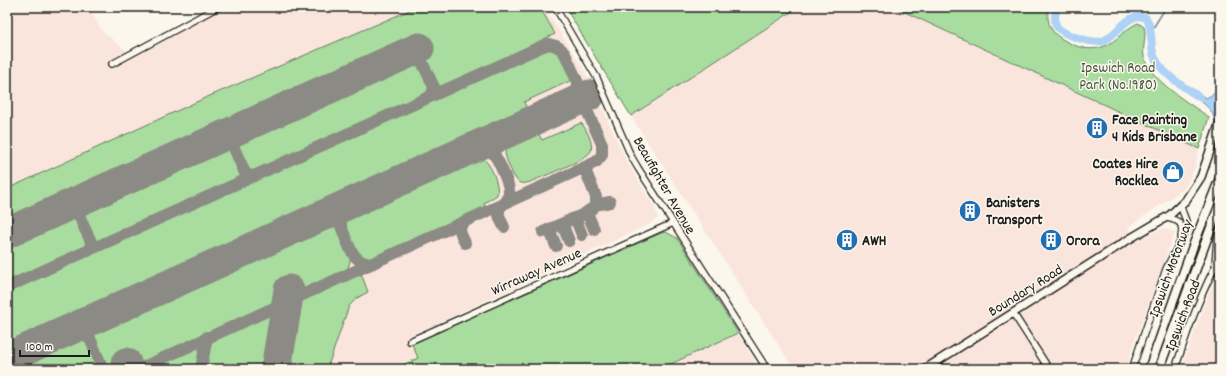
<svg xmlns="http://www.w3.org/2000/svg" width="1227" height="376" viewBox="0 0 1227 376" font-family="Dekko,sans-serif">
<style>
.built{fill:#fae5dc}
.green{fill:#a8dd9f;stroke:#627c5e}
.water{fill:#add2f6;stroke:#73899f}
.lines{fill:none;stroke-linecap:round;stroke-linejoin:round}
.stream{stroke:#73899f;stroke-width:1.5}
.river{stroke:#add2f6;stroke-width:8}
.taxiway{stroke:#8c8a84;stroke-width:12}
.runway{stroke:#8c8a84;stroke-width:31}
.minor-casing{stroke:#1c1c1c;stroke-width:8}
.major-casing{stroke:#1c1c1c;stroke-width:10}
.highway-casing{stroke:#1c1c1c;stroke-width:11}
.minor{stroke:#fbf7ec;stroke-width:5.5}
.major{stroke:#fbf7ec;stroke-width:7}
.highway{stroke:#fbf7ec;stroke-width:8}
.labels{text-anchor:middle;stroke-width:3;stroke-linejoin:round;paint-order:stroke}
.park-label{font-size:15px;fill:#465643;stroke:#fbf7ec}
.poi-label{font-size:15px;font-weight:bold;fill:#1c1c1c;stroke:#fbf7ec;text-anchor:start}
.street-label{font-size:15px;fill:#1c1c1c;stroke:#fbf7ec}
</style>
<rect width="100%" height="100%" fill="#fbf7ec"/>
<filter id="ink" filterUnits="userSpaceOnUse"><feTurbulence type="fractalNoise" baseFrequency=".025" numOctaves="2"/><feDisplacementMap in="SourceGraphic" scale="8" xChannelSelector="R" yChannelSelector="G"/><feConvolveMatrix kernelMatrix="1 2 1 2 8 2 1 2 1" color-interpolation-filters="sRGB"/></filter>
<g filter="url(#ink)">
<g class="built">
<polygon points="7,7 88,7 103,32 127,51 108,61 112,68 177,34 222,7 544,7 583,68 598,98 627,162 655,208 658,218 648,225 409,337 418,358 394,369 7,369"/>
<polygon points="799,7 894,7 1199,149 1195,167 1185,188 1128,227 1137,241 1163,228 1175,232 1135,340 1126,369 794,369 631,116"/>
<polygon points="1220,273 1220,369 1181,369 1210,290"/>
<polygon points="738,333 760,369 660,369"/>
</g>
<g class="green">
<polygon points="417,7 540,7 555,34 441,87 439,86 435,82 415,38 357,64 353,70 7,226 7,189 205,98"/>
<polygon points="565,7 799,7 631,116"/>
<path d="M894,7H1049C1046,18 1049,30 1059,37C1077,49 1097,55 1116,39C1123,33 1129,27 1138,23L1144,27C1147,36 1142,47 1144,57C1149,79 1191,105 1209,117L1199,149Z"/>
<path d="M548,48C564,49 567,66 572,78V80L524,102L528,111L7,346V291Z"/>
<path d="M413,63C423,63 428,81 430,89L426,94L251,173L247,171L234,143L235,141L238,137L359,82L367,83Z"/>
<path d="M581,123C586,128 594,144 591,151C587,160 541,177 530,182C527,183 523,184 520,183C514,180 506,160 505,153C505,150 507,147 507,144L537,131L542,140Z"/>
<polygon points="223,143 227,144 230,147 241,173 241,177 239,179 99,242 93,239 82,213 82,210 84,206"/>
<path d="M477,158C478,158 483,159 483,159C491,163 500,187 497,195L484,203L485,206L479,211L375,258L367,259L358,254L345,226L344,220L346,217Z"/>
<polygon points="70,213 76,216 88,242 86,247 7,283 7,240"/>
<polygon points="332,224 338,229 350,256 350,262 348,268 343,272 301,291 278,287 276,302 138,365 116,361 115,369 106,369 93,338 94,333 96,330"/>
<polygon points="666,232 677,238 738,333 660,369 394,369 418,358 412,344 661,233"/>
<polygon points="361,273 368,292 357,298 349,306 327,369 149,369 267,316 270,317 273,322 268,349 289,353 298,305 300,301"/>
<polygon points="80,337 84,337 87,340 100,369 9,369"/>
</g>
<path class="water" d="M1192,88L1206,98L1217,92L1220,94V122L1214,118C1212,107 1198,100 1189,93Z"/>
<g class="lines">
<polyline class="stream" points="1150,33 1166,7"/>
<path class="river" d="M1058,7C1055,12 1054,20 1056,25C1061,35 1093,44 1103,41C1115,37 1129,11 1144,17C1152,20 1151,45 1153,53C1159,73 1183,86 1199,97"/>
<g class="taxiway">
<path d="M389,61C398,57 409,50 419,56L434,87L433,92L430,96"/>
<polyline points="542,117 577,100 581,94 581,88"/>
<path d="M198,147C209,143 223,133 232,144"/>
<path d="M495,156C489,134 520,127 535,120"/>
<path d="M436,165L476,148C482,147 487,147 491,151C497,156 510,185 509,192C509,198 505,202 501,206"/>
<path d="M254,176L248,175L245,173L231,141C233,129 247,126 256,121"/>
<polyline points="596,201 600,204 610,202"/>
<path d="M502,205C495,212 501,220 504,227"/>
<polyline points="589,211 588,215 594,229"/>
<path d="M45,216C56,212 69,202 78,213"/>
<polyline points="572,219 576,220 582,235"/>
<path d="M463,223C457,229 462,236 465,243"/>
<polyline points="341,225 340,214 346,207 387,187"/>
<polyline points="559,225 563,226 569,241"/>
<polyline points="551,228 550,231 556,246"/>
<polyline points="543,232 584,214 594,207 596,202 596,197 586,172 588,166"/>
<path d="M281,234C292,230 316,216 326,217C332,217 336,220 340,224C347,239 352,267 373,263"/>
<path d="M88,251L91,247V242C88,233 73,211 80,202C85,197 96,194 103,190"/>
<polyline points="7,287 543,46 549,44 556,46 561,49 565,54 582,92 584,104 602,144 602,155 596,162 139,369"/>
<polyline points="31,347 74,330 82,331 90,339"/>
<path d="M103,369L89,336C89,331 89,326 93,321C100,314 126,305 136,300"/>
<polyline points="201,369 207,337"/>
</g>
<g class="runway">
<polyline points="7,233 419,48"/>
<polyline points="7,358 590,95"/>
<polyline points="126,369 126,363"/>
<polyline points="276,369 289,290"/>
</g>
<g class="minor-casing">
<g id="minor">
<polyline points="555,7 597,78 631,156 638,168 767,369"/>
<polyline points="112,64 218,7"/>
<path d="M1166,218C1179,220 1184,223 1181,237"/>
<polyline points="1215,264 1217,238 1220,229"/>
<polyline points="1013,313 1049,369"/>
<polyline points="410,341 673,223"/>
<path d="M1132,369L1166,269C1169,262 1187,230 1187,227C1187,220 1182,213 1181,206"/>
<path d="M1175,369C1188,331 1200,293 1220,258"/>
</g>
</g>
<g class="major-casing">
<polyline id="major" points="925,369 1126,241 1170,215 1186,200 1201,177 1220,122"/>
</g>
<g class="highway-casing">
<g id="highway">
<polyline points="1149,369 1193,246 1220,178"/>
<polyline points="1159,369 1220,203"/>
</g>
</g>
<use href="#minor" class="minor"/>
<use href="#major" class="major"/>
<use href="#highway" class="highway"/>
</g>
</g>
<defs>
<g id="building-disc" transform="scale(1.15)"><circle r="9.5" fill="#1f6fb2" stroke="#fbf7ec"/><path d="M-4-6H4V6H1V3H-1V6H-4ZM-2.5-4.3h1.7v1.8h-1.7ZM.8-4.3h1.7v1.8H.8ZM-2.5-1h1.7V.8h-1.7ZM.8-1h1.7V.8H.8Z" fill="#fff"/></g>
<g id="shop-disc" transform="scale(1.15)"><circle r="9.5" fill="#1f6fb2" stroke="#fbf7ec"/><path d="M-5-2.5h2.3a2.7 3.5 0 0 1 5.4 0H5L5.5 6h-11ZM-1.5-2.5h3a1.5 2.3 0 0 0-3 0Z" fill="#fff"/></g>
</defs>
<g fill-rule="evenodd">
<use href="#building-disc" x="1097" y="128"/>
<use href="#shop-disc" x="1173" y="172"/>
<use href="#building-disc" x="970" y="211"/>
<use href="#building-disc" x="847" y="240"/>
<use href="#building-disc" x="1051" y="240"/>
</g>
<g class="labels">
<g class="park-label">
<text x="1118" y="72">Ipswich Road<tspan x="1118" dy="17">Park (No.1980)</tspan></text>
</g>
<g class="poi-label">
<text x="1112" y="124">Face Painting<tspan x="1112" dy="17">4 Kids Brisbane</tspan></text>
<text x="1158" y="168" text-anchor="end">Coates Hire<tspan x="1158" dy="17">Rocklea</tspan></text>
<text x="986" y="207">Banisters<tspan x="986" dy="17">Transport</tspan></text>
<text x="862" y="245">AWH</text>
<text x="1066" y="245">Orora</text>
</g>
<g class="street-label">
<text transform="translate(665 185) rotate(60)" y="5">Beaufighter Avenue</text>
<text transform="translate(1170 268) rotate(-70)" y="5">Ipswich Motorway</text>
<text transform="translate(536 271) rotate(-24)" y="5">Wirraway Avenue</text>
<text transform="translate(1025 290) rotate(-32)" y="5">Boundary Road</text>
<text transform="translate(1182 315) rotate(-69)" y="5">Ipswich Road</text>
</g>
</g>
<rect width="1227" height="376" fill="none" stroke="#fbf7ec" stroke-width="24"/>
<rect x="12" y="12" width="1203" height="352" fill="none" stroke="#1c1c1c" stroke-width="1.5" filter="url(#ink)"/>
<path d="M20 350v6h69v-6" fill="none" stroke="#1c1c1c" stroke-width="2"/>
<text x="26" y="350" font-size="12" fill="#1c1c1c" stroke="#fbf7ec" stroke-width="3" paint-order="stroke">100 m</text>
</svg>
